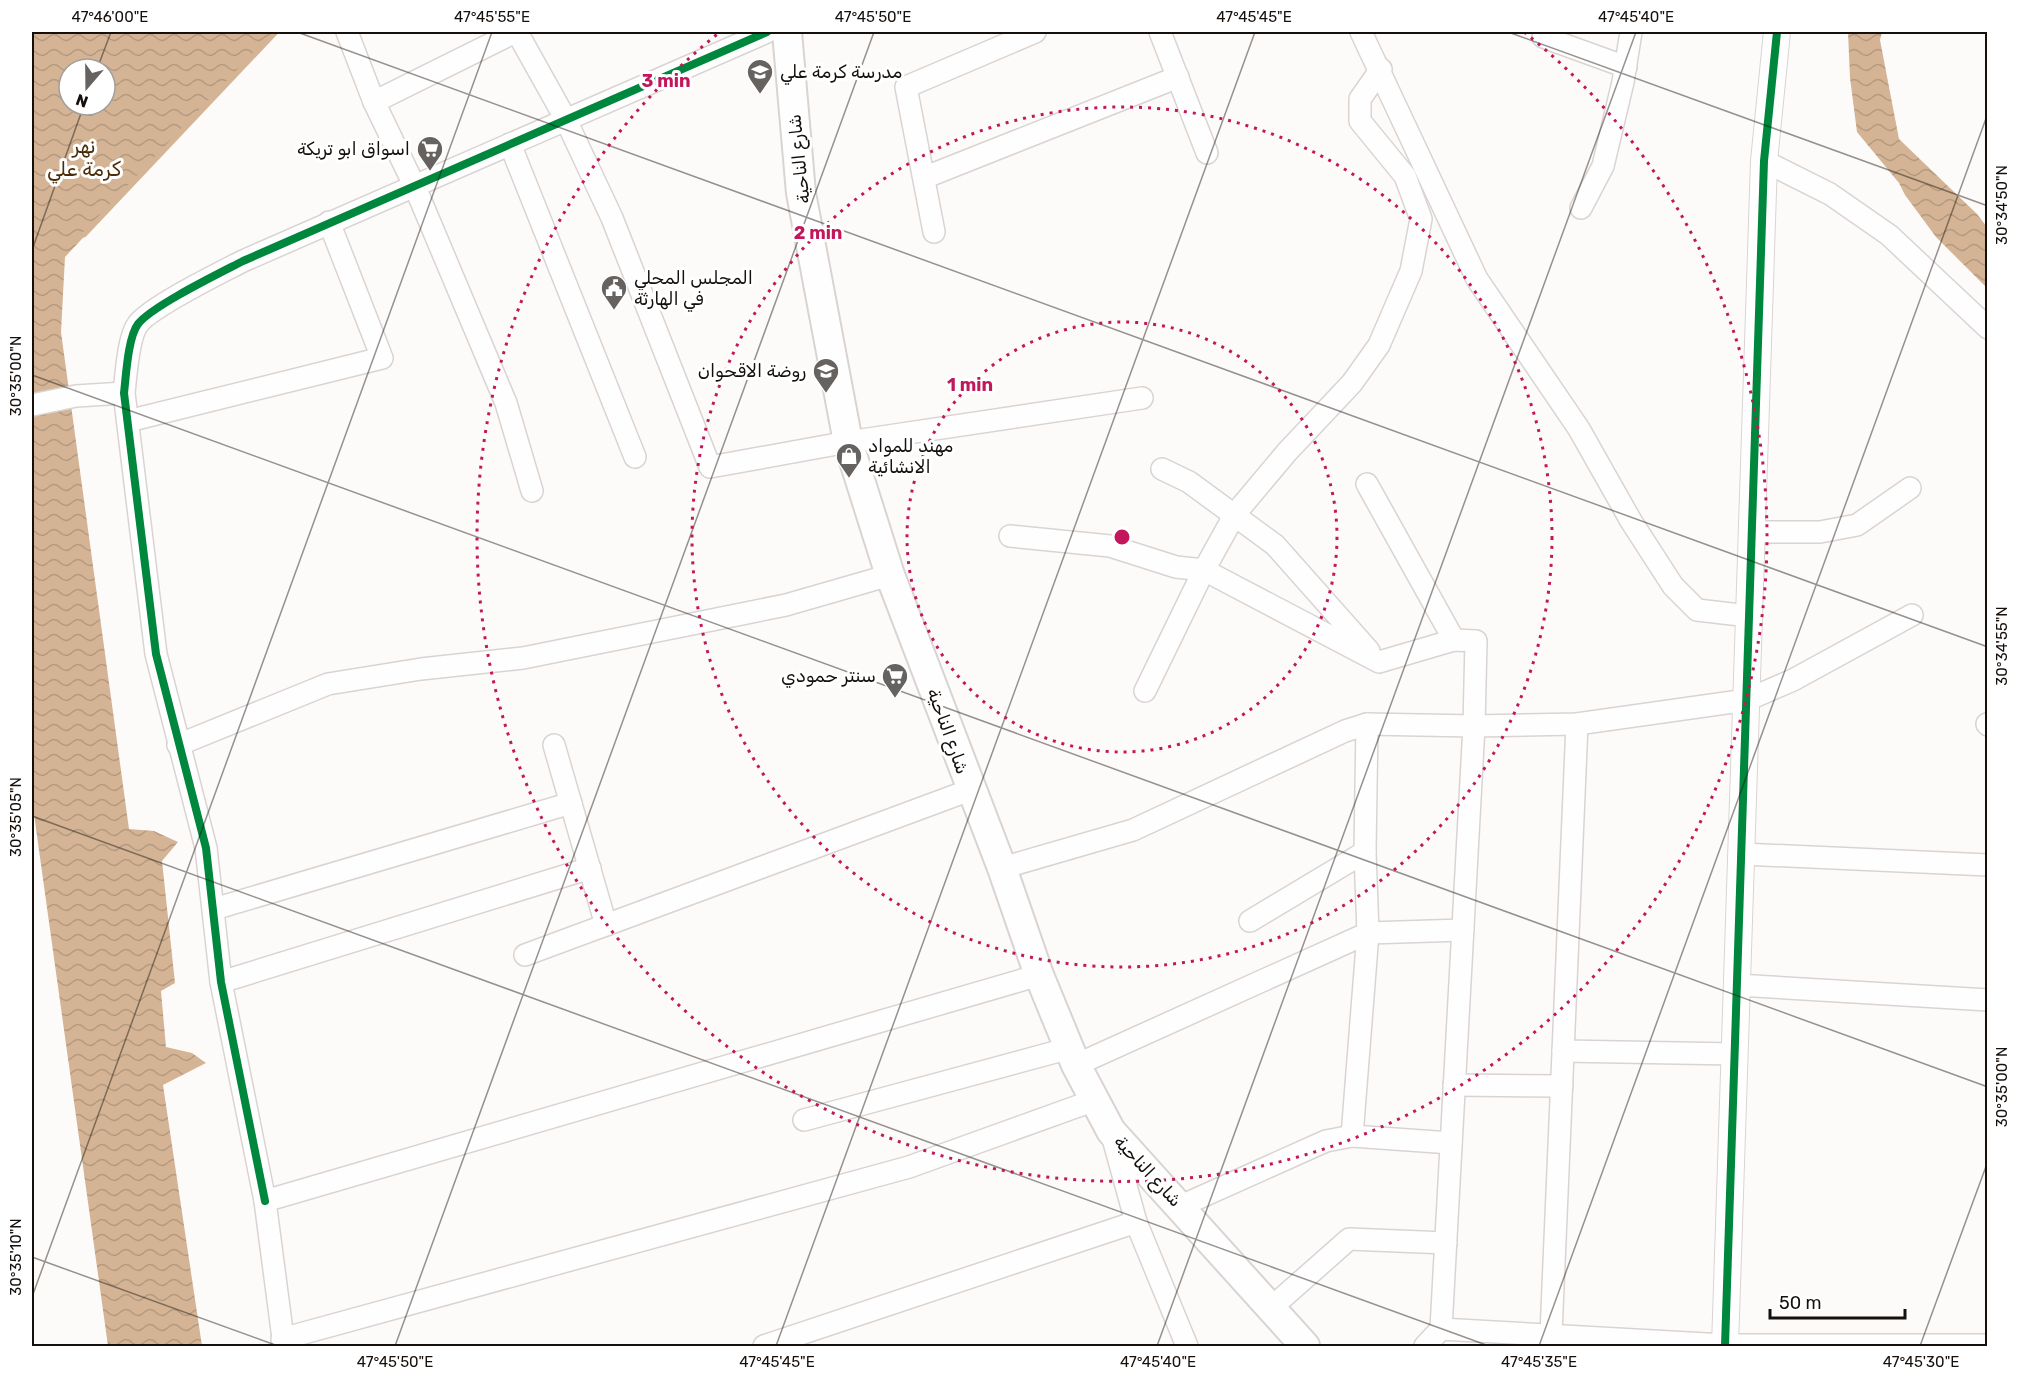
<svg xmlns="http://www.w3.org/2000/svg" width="2019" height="1378" viewBox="0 0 2019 1378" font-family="Rubik,'Noto Naskh Arabic',sans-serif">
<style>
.water{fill:url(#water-waves);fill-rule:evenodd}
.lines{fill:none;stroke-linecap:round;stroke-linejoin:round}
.stream{stroke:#d4b495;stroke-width:5}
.minor-casing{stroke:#d9d4d1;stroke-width:24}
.tertiary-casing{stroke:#d9d4d1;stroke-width:28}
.secondary-casing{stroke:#d9d4d1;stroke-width:32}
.minor{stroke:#fffefe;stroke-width:21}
.tertiary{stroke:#fffefe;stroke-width:26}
.secondary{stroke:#fffefe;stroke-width:28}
.cycleway-casing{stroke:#fff;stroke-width:11}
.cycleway{stroke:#00873e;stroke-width:8}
.ticks{fill:none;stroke:#15100c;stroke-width:1.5;stroke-opacity:0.45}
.ring{fill:none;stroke:#c2185b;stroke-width:3;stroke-dasharray:3 6}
.labels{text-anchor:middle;stroke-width:6;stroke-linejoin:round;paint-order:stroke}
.poi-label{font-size:18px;fill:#15100c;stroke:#fff;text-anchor:start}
.street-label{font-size:18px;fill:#15100c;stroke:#fff}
.water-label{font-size:20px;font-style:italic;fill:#4a2c07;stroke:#fff}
.centre{fill:#c2185b;stroke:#fff;stroke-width:3}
.ring-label{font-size:18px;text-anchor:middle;font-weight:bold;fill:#c2185b;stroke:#fff;stroke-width:6;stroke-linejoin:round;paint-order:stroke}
.neatline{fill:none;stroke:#15100c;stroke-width:2}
.ticks-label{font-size:15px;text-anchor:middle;fill:#15100c}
</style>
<defs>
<pattern id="water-waves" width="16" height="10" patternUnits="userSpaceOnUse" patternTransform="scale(1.5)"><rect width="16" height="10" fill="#d4b495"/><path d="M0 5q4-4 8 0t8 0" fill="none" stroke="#b59a7f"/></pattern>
</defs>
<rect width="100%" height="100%" fill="#fdfbfa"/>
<g class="water">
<path d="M32,32H276L65,257L61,332L129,829L154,831L178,842L162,861L175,983L161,991L166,1047L192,1053L206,1063L163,1085L202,1346H108L32,800ZM69,69H105V105H69Z"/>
<polygon points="1848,32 1882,32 1880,40 1899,139 1977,214 1987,227 1987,288 1936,237 1905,195 1899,183 1857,132 1850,78"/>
</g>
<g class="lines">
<polyline class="stream" points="80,234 84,235 276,32"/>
<g class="minor-casing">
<g id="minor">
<polyline points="347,32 374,102 415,187 506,403 532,491"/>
<polyline points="517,32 565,118 612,218 710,467 848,442 1142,398"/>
<polyline points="1160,32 1207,153"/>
<polyline points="1361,32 1477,279 1579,429 1631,521 1673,586 1697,610 1749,616"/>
<polyline points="1543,37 1626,67"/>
<polyline points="374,102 515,32"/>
<polyline points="510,144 635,457"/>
<polyline points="1764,161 1830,194 1889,235 1988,328"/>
<polyline points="926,177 1178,77"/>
<polyline points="1581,208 1603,166 1623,82 1631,32"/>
<polyline points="934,232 906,87 1035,32"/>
<polyline points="32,405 76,396 124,393"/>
<polyline points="128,421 382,358 329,222"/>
<polyline points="1162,469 1189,482 1275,545 1369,651"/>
<polyline points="1367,484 1454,640"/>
<polyline points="1752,532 1820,532 1857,525 1910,488"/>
<polyline points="1010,536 1110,546 1176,567 1204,570 1379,662 1454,640 1476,641 1474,726 1441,1329"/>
<polyline points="1145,691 1204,570 1235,514 1287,452 1352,383 1379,345 1411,271 1421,219 1405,176 1360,121 1360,99 1381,69"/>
<polyline points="1987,724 1988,725"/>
<polyline points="178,745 328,684 421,669 523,658 786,605 890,575"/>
<polyline points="554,745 606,925"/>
<polyline points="1742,854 1988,865"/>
<polyline points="1002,868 1133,830 1345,731 1367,724 1474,726 1577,724 1747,700 1793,680 1912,615"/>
<polyline points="214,909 571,803"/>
<polyline points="1250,921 1365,852"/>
<polyline points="525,955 970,790"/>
<polyline points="221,982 590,868"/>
<polyline points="1737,985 1988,1000"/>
<polyline points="1563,1051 1735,1054"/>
<polyline points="1076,1065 1368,933 1463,930"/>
<polyline points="1454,1085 1562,1086"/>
<polyline points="804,1120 1070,1048"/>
<polyline points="1112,1135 1136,1222 1187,1346"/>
<polyline points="1352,1136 1451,1143"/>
<path d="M265,1201L221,982L206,848L156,654L124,393C126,376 128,337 138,324C152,306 220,273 243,261L767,32"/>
<polyline points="1181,1206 1326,1141 1352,1136 1368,933 1365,852 1367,724"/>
<polyline points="1271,1308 1349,1239 1446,1243"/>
<polyline points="1551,1334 1577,724"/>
<polyline points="282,1339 909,1167 1095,1100"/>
<polyline points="284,1346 265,1201 1039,975"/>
<polyline points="764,1346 1136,1222"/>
<polyline points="1425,1346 1441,1329 1725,1345 1988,1345"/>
</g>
</g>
<g class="tertiary-casing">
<polyline id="tertiary" points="1725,1346 1764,161 1777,32"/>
</g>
<g class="secondary-casing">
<polyline id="secondary" points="787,32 801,193 848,442 890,575 1002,868 1039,975 1076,1065 1111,1131 1305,1346"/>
</g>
<use href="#minor" class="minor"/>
<use href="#tertiary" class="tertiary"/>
<use href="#secondary" class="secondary"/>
<g class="cycleway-casing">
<g id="cycleway">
<path d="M265,1201L221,982L206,848L156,654L124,393C126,376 128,337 138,324C152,306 220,273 243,261L767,32"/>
<polyline points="1725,1346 1764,161 1777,32"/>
</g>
</g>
<use href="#cycleway" class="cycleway"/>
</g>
<path class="ticks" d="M297,32L1988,647M1508,32L1988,206M97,69L111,32M32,250L84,105M32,375L1988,1087M32,816L1489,1346M32,1257L278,1346M32,1297L492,32M395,1346L874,32M776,1346L1255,32M1157,1346L1636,32M1539,1346L1988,113M1920,1346L1988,1161"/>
<g class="ring">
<circle cx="1122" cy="537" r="215"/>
<circle cx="1122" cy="537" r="430"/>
<path d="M1524 32A645 645 0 1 1 720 32"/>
</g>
<defs>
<g id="school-pin" transform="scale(1.35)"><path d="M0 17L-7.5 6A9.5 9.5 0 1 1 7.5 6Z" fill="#66625f" stroke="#fff"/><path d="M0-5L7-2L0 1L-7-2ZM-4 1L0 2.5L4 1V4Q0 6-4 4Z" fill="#fff"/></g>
<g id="supermarket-pin" transform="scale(1.35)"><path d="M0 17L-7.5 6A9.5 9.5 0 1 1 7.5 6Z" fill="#66625f" stroke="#fff"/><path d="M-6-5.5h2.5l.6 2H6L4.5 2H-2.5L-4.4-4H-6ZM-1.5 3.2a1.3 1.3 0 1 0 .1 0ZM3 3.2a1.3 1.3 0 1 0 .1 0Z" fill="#fff"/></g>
<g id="civic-pin" transform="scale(1.35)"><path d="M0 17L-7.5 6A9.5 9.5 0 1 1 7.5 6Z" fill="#66625f" stroke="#fff"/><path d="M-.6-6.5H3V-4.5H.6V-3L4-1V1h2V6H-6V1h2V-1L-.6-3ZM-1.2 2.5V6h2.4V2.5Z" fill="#fff"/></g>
<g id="shop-pin" transform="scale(1.35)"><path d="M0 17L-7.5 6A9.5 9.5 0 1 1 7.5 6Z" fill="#66625f" stroke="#fff"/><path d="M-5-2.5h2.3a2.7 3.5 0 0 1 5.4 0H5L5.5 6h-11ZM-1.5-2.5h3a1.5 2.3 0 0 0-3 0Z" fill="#fff"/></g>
</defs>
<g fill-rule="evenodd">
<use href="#school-pin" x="760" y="72"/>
<use href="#supermarket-pin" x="430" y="149"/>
<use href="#civic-pin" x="614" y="288"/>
<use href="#school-pin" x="826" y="371"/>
<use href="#shop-pin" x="849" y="456"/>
<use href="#supermarket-pin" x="895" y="676"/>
</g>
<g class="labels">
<g class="poi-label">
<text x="780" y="78">مدرسة كرمة علي</text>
<text x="410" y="155" text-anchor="end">اسواق ابو تريكة</text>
<text x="634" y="284">المجلس المحلي<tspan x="634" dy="21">في الهارثة</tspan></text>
<text x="806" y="377" text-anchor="end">روضة الاقحوان</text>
<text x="868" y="452">مهند للمواد<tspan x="868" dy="21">الانشائية</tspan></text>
<text x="876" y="682" text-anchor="end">سنتر حمودي</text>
</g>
<g class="street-label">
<text transform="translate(799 159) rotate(-96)" y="6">شارع الناحية</text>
<text transform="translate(948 731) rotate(70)" y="6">شارع الناحية</text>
<text transform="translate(1148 1171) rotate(47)" y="6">شارع الناحية</text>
</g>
<g class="water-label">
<text x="84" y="153">نهر<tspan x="84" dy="23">كرمة علي</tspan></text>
</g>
</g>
<circle cx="1122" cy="537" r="9" class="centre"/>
<g class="ring-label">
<text x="666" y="87">3 min</text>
<text x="818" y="239">2 min</text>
<text x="970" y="391">1 min</text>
</g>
<rect width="2019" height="1378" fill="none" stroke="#ffffff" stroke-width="66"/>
<g transform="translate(87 87) rotate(200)"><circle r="28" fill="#ffffff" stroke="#a19f9e" stroke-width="1.5"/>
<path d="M0-4.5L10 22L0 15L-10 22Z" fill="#66625f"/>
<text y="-9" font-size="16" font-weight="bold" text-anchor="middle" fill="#15100c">N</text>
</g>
<path d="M1770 1309v9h135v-9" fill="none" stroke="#15100c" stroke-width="3"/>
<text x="1779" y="1309" font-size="18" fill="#15100c" stroke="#ffffff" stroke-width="4.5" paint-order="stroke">50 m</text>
<rect x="33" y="33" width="1953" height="1312" class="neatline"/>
<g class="ticks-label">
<text x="110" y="22">47°46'00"E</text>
<text x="492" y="22">47°45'55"E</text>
<text x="873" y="22">47°45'50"E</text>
<text x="1254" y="22">47°45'45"E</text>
<text x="1636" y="22">47°45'40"E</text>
<text transform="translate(2002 205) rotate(-90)" y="5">30°34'50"N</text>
<text transform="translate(16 376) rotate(-90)" y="5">30°35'00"N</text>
<text transform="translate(2002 646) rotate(-90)" y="5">30°34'55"N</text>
<text transform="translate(16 817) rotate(-90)" y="5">30°35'05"N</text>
<text transform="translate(2002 1087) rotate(-90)" y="5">30°35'00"N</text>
<text transform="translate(16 1257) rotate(-90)" y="5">30°35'10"N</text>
<text x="395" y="1367">47°45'50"E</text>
<text x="777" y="1367">47°45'45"E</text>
<text x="1158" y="1367">47°45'40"E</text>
<text x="1539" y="1367">47°45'35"E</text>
<text x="1921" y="1367">47°45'30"E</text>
</g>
</svg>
